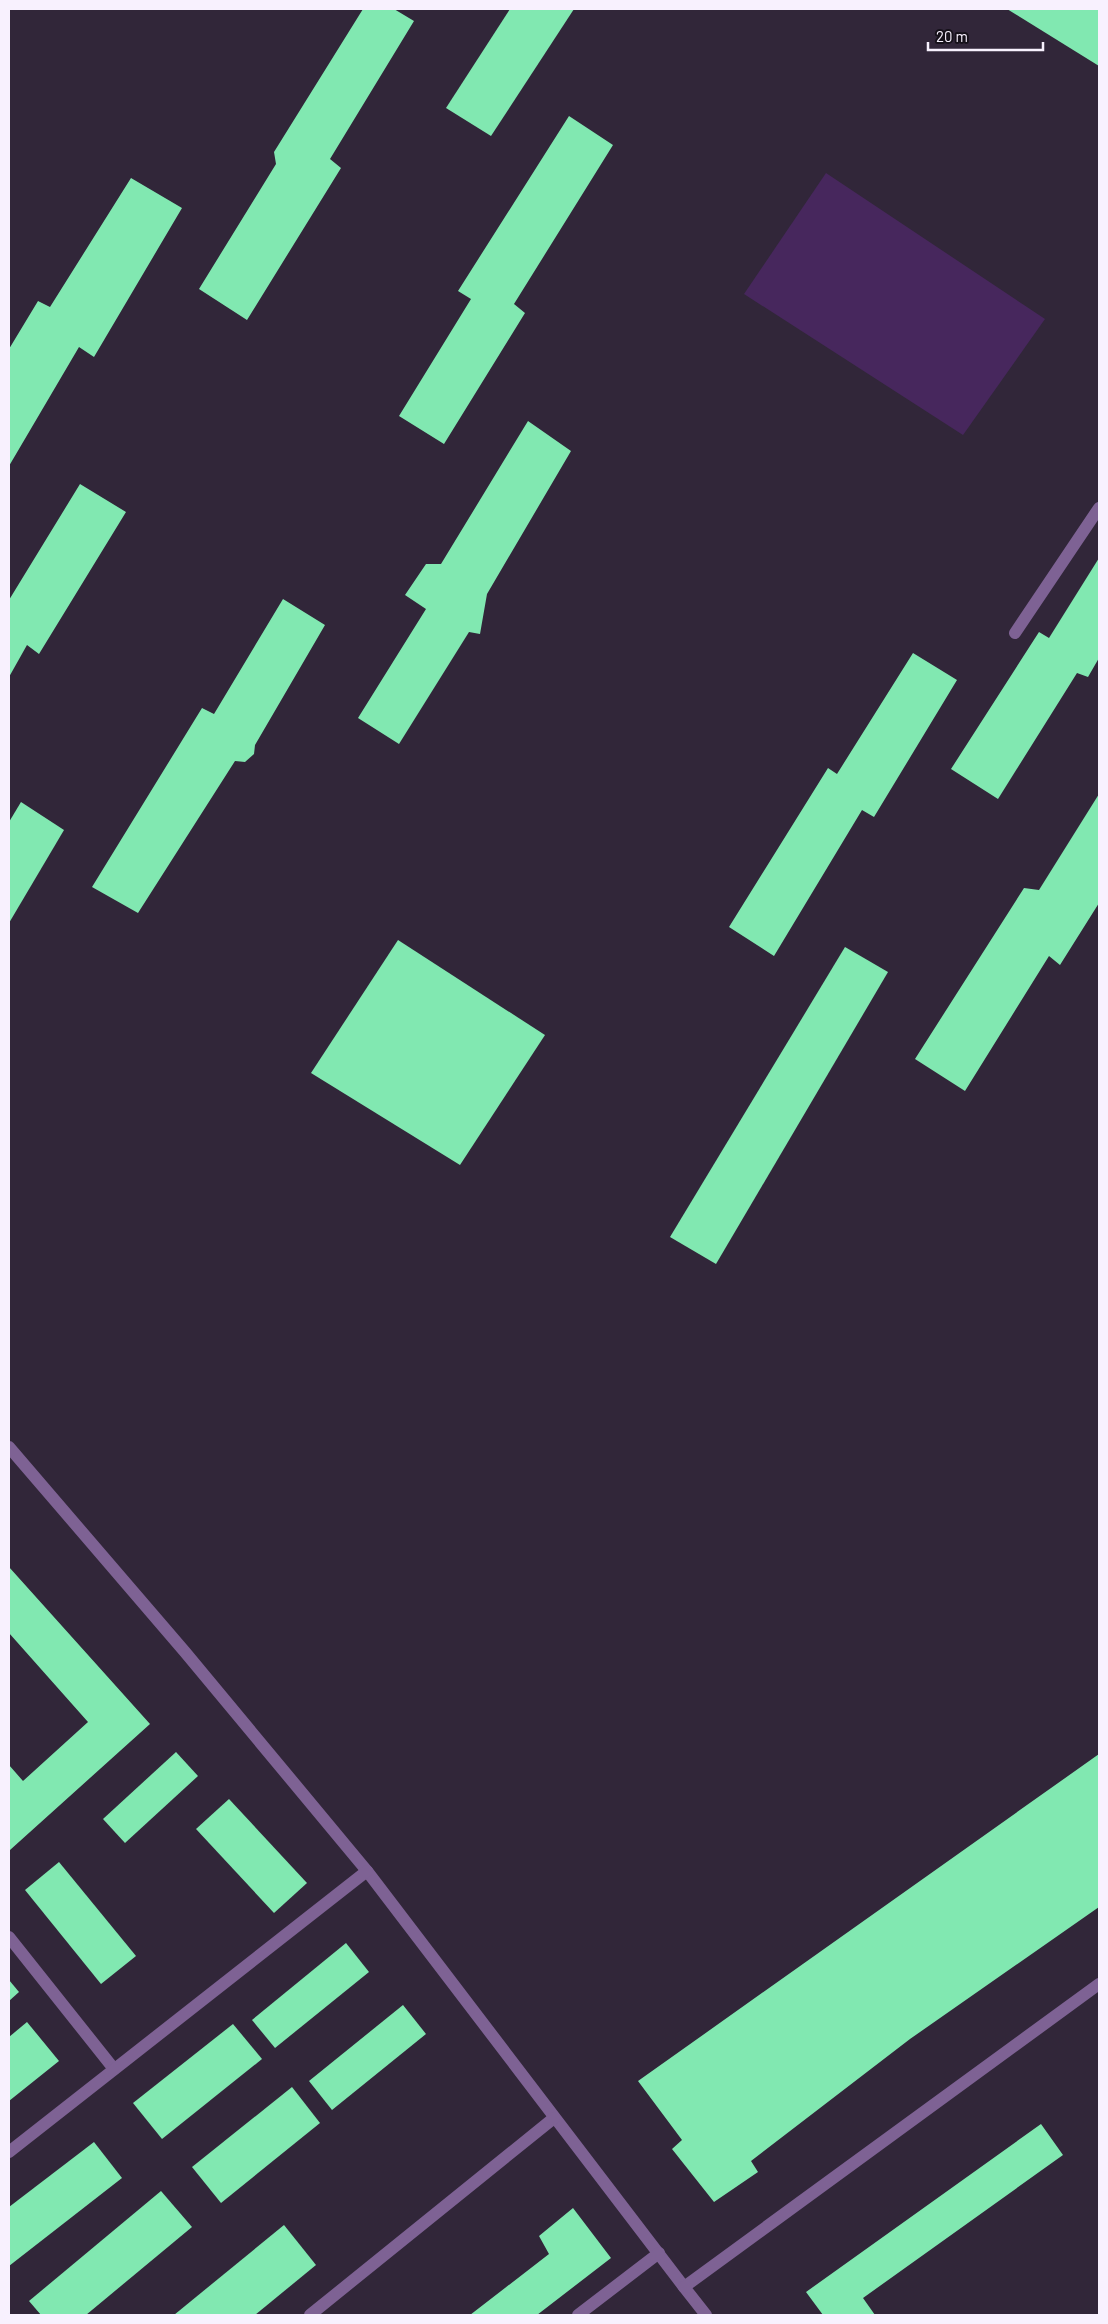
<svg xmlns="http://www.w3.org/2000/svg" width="1108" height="2324" viewBox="0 0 1108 2324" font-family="Barlow,sans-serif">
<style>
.green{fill:#47275d}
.building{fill:#81e8b1}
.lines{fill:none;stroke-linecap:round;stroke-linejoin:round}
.street{stroke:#7e6294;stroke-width:12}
</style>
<rect width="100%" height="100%" fill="#312639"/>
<polygon class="green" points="826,173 1045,319 963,435 744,294"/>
<g class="building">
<polygon points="363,9 394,9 414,21 330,159 341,168 247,320 199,289 276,164 274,152"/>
<polygon points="510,9 574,9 491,136 446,108"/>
<polygon points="1007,9 1099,9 1099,66"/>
<polygon points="569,116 613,145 514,304 525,313 444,444 399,416 471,299 458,291"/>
<polygon points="131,178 182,208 94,357 79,347 9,466 9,349 38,301 50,307"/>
<polygon points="528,421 571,451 487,594 480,634 469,632 399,744 358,718 426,609 405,595 426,564 441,564"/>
<polygon points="80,484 126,512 39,654 27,645 9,677 9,600"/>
<polygon points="1099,558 1099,658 1088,677 1077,673 998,799 951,769 1039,632 1049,638"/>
<polygon points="283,599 325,625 255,745 254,754 245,762 235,761 138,913 92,887 202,708 214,714"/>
<polygon points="913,653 957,680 874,817 862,810 774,956 729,927 828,768 837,774"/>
<polygon points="1099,794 1099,903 1060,965 1049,956 965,1091 915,1059 1024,888 1039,890"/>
<polygon points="21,802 64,830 9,923 9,822"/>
<polygon points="398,940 545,1035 460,1165 311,1073"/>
<polygon points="845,947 888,972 716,1264 670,1237"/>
<polygon points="9,1567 150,1724 10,1850 9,1765 23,1781 88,1722 9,1633"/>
<polygon points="176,1752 198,1776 125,1843 103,1819"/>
<polygon points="1099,1754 1099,1907 910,2039 751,2161 758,2172 714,2202 672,2149 682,2140 638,2081"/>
<polygon points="229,1799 307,1883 274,1913 196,1829"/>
<polygon points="59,1862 136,1956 101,1984 25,1890"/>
<polygon points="346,1943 369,1972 275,2048 252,2020"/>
<polygon points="9,1980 19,1992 9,2001"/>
<polygon points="403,2005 426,2034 332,2110 309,2081"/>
<polygon points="27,2022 59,2061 9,2101 9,2037"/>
<polygon points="233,2024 262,2059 162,2139 133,2103"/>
<polygon points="292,2087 320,2123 221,2203 192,2167"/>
<polygon points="1041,2124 1063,2155 863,2298 875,2315 823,2315 806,2292"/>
<polygon points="94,2142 122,2178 9,2266 9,2207"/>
<polygon points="161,2191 192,2227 86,2315 41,2315 29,2301"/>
<polygon points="573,2208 611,2258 537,2315 470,2315 549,2254 539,2236"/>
<polygon points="284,2225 316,2265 255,2315 174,2315"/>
</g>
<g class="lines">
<g class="street">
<polyline points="1015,633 1099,508"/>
<polyline points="9,1447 185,1652 367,1871 684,2287"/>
<polyline points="9,1937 114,2069"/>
<polyline points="9,2152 367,1871"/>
<polyline points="310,2315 554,2118"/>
<polyline points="578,2315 659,2253"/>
<polyline points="706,2315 684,2287 1099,1984"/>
</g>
</g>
<rect width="1108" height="2324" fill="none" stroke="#f8f1fe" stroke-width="20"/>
<path d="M928 42v8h115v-8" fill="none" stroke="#f8f1fe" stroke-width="2.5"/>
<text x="936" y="42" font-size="15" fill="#f8f1fe" stroke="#16111a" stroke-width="4" paint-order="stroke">20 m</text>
</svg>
